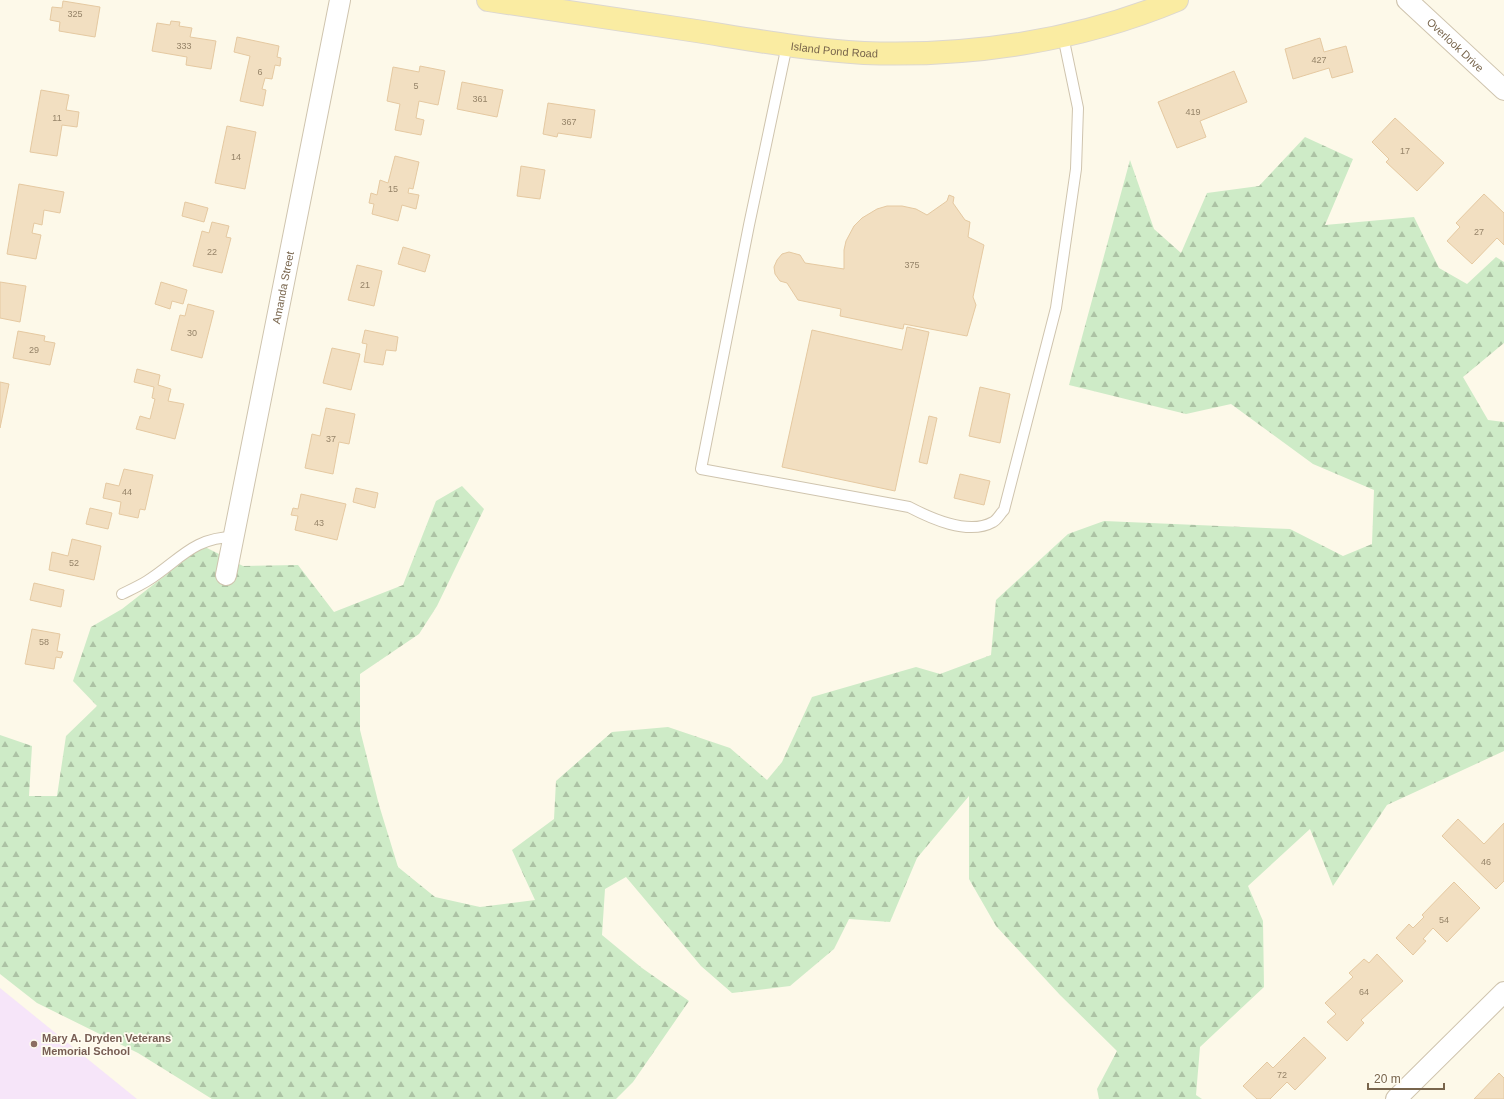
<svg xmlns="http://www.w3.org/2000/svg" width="1504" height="1099" viewBox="0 0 1504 1099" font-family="Arial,sans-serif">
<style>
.education{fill:#f6e5f9}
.forest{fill:url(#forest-firs)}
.building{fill:#f2dfc1;stroke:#e5c9a1}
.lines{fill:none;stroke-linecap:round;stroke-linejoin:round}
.lane-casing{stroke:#cfc4ae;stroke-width:12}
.street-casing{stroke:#cfc4ae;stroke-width:22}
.primary-casing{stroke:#dcd7d0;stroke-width:24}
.lane{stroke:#fff;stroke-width:10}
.street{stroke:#fff;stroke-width:20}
.primary{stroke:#faeca2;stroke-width:22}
.education-dot{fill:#8d6e63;stroke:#fffcf0;stroke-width:1.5}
.labels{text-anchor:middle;stroke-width:3.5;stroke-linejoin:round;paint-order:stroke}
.number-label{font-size:9px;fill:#968469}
.street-label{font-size:11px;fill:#78654c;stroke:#fffcf0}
.education-label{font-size:11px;font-weight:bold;fill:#785e54;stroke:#fffcf0;text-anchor:start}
</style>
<defs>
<pattern id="forest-firs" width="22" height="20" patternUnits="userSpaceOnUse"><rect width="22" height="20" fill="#ceebc7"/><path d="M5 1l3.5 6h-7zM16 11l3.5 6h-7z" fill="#acc2a4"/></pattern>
</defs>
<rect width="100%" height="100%" fill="#fdf9e9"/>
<polygon class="education" points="0,988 137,1099 0,1099"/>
<polygon class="forest" points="1305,137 1353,159 1325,225 1414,217 1439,268 1467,284 1496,257 1504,262 1504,343 1463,377 1488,420 1504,422 1504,751 1387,805 1333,886 1310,829 1248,886 1263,921 1264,987 1200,1047 1196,1095 1202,1099 1099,1099 1097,1089 1117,1051 1060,995 996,926 969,879 969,796 917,858 890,922 849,919 834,949 790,986 732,993 701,966 626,877 605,889 602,935 642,968 689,1001 633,1082 616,1099 212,1099 138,1053 37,1003 0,974 0,735 32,746 29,796 57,796 66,736 97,706 73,681 91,627 122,609 203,546 243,566 298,565 334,612 403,585 436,501 462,486 484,509 437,606 419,634 360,674 360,730 379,805 398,867 435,897 480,907 535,900 512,850 554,819 556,781 612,732 668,727 730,748 767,780 782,762 812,697 916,667 940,674 991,655 996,600 1068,534 1104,521 1290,529 1343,556 1372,544 1374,490 1313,464 1231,404 1186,414 1069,385 1130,160 1154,229 1181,253 1207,193 1259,186"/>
<g class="building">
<polygon points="63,1 100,7 95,37 59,31 60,22 50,20 52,7 62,8"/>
<polygon points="171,21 180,22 179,26 192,28 190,37 216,41 211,69 186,65 187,57 152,51 157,23 170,25"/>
<polygon points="237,37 279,46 277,57 281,58 280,66 275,65 272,79 265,78 262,89 266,90 263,106 240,101 250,56 234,52"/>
<polygon points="1320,38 1324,52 1346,46 1353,72 1332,78 1329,68 1293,79 1285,49"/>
<polygon points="420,66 445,71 438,105 419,101 416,118 424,120 421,135 395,130 400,104 387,101 393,67 419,72"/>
<polygon points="1234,71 1247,102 1200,121 1206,137 1177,148 1158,102"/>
<polygon points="462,82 503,90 497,117 457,109"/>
<polygon points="41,90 69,95 66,110 79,112 77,127 62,125 57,156 30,152"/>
<polygon points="548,103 595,110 591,138 558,133 557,137 543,134"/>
<polygon points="1395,118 1444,163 1417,191 1386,162 1389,159 1372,142"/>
<polygon points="227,126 256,132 245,189 215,183"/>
<polygon points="395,156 419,162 413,189 409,188 408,193 419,195 416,209 402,205 398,221 372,214 374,204 369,203 371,193 377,195 380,180 388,183"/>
<polygon points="521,166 545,170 540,199 517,196"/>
<polygon points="19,184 64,192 60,213 44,210 42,225 34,223 32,233 41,235 36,259 7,254"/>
<polygon points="1484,194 1504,213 1504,245 1497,238 1472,264 1447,241 1460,227 1456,223"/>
<polygon points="949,195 954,197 953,203 965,220 970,222 968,237 984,245 973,297 976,305 967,336 904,324 903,329 840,316 841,309 798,300 787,283 780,281 775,274 774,267 777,260 782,254 789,252 800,255 805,263 844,269 844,250 846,241 854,226 862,218 877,209 887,206 902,206 916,209 927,215 947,201"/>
<polygon points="185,202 208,208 204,222 182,216"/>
<polygon points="212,222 229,226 226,237 231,238 222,273 193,266 202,231 209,233"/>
<polygon points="403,247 430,255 425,272 398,264"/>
<polygon points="357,265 382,271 374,306 348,300"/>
<polygon points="0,282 26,286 20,322 0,318"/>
<polygon points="161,282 187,290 183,304 172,301 170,309 155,304"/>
<polygon points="188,304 214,311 202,358 171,350 180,315 185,316"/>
<polygon points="907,327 929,332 895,491 782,467 812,330 902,350"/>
<polygon points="365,330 398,337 396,351 386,350 383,365 364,362 367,344 362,343"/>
<polygon points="18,331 45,336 44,341 55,343 50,365 13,358"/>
<polygon points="332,348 360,354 351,390 323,383"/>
<polygon points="137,369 160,375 158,385 171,389 168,401 184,404 175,439 136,429 140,416 150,419 155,399 152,398 154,387 134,382"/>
<polygon points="0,382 9,384 0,428"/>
<polygon points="980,387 1010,394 1000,443 969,436"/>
<polygon points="326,408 355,414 349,444 339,442 333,474 305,468 312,434 320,436"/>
<polygon points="929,416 937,418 927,464 919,462"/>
<polygon points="124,469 153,475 145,510 140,509 138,518 119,514 121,502 103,498 106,483 119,486"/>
<polygon points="960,474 990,481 984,505 954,498"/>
<polygon points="356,488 378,493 375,508 353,502"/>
<polygon points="301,494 346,504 337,540 295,530 298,516 291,515 293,508 298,509"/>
<polygon points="90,508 112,513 108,529 86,524"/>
<polygon points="72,539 101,546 94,580 49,570 52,552 68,556"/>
<polygon points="34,583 64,590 61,607 30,600"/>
<polygon points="32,629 60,634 57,651 63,652 61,658 56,657 54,669 25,664"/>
<polygon points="1458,819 1484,844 1504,823 1504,881 1496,889 1442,836"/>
<polygon points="1454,882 1480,908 1447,942 1433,928 1423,939 1426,941 1413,955 1396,938 1409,924 1413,928 1424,917 1422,915"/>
<polygon points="1377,954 1403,981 1361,1020 1364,1023 1347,1041 1327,1022 1336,1014 1325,1003 1353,977 1349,973 1364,959 1369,963"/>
<polygon points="1304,1037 1326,1058 1295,1090 1287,1082 1270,1099 1257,1099 1243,1086 1267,1062 1273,1068"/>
<polygon points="1499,1073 1504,1078 1504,1099 1474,1099"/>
</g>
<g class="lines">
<g class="lane-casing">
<g id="lane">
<path d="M787,45L749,225L701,469L909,507C930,518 968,536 993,522C997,520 1000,514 1004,510L1056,308L1076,169L1078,108L1063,36"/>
<path d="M122,594C130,590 139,586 147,581C179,561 193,537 234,537"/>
</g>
</g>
<g class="street-casing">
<g id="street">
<path id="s1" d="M1407,0L1504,90"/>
<path id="s2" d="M226,575L340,0"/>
<polyline points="1396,1099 1504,992"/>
</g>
</g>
<g class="primary-casing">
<g id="primary">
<path id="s3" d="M488,0C555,10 622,20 690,30C748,39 806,50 864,53C970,57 1079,41 1177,0"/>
</g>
</g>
<use href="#lane" class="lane"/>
<use href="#street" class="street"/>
<use href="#primary" class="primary"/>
</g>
<circle class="education-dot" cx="34" cy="1044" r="4"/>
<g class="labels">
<g class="number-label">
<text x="75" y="17">325</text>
<text x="184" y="49">333</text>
<text x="1319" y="63">427</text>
<text x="260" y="75">6</text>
<text x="416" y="89">5</text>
<text x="480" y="102">361</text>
<text x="1193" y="115">419</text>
<text x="57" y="121">11</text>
<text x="569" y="125">367</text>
<text x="1405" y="154">17</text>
<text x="236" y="160">14</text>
<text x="393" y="192">15</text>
<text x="1479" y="235">27</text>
<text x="212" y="255">22</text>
<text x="912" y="268">375</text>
<text x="365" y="288">21</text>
<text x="192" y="336">30</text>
<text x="34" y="353">29</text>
<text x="331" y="442">37</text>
<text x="127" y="495">44</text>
<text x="319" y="526">43</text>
<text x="74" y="566">52</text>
<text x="44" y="645">58</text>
<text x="1486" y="865">46</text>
<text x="1444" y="923">54</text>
<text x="1364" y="995">64</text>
<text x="1282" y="1078">72</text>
</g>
<g class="street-label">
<text dy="4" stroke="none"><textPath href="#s1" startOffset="66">Overlook Drive</textPath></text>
<text dy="4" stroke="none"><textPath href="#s3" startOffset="350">Island Pond Road</textPath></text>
<text dy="4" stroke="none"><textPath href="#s2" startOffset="293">Amanda Street</textPath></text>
</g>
<g class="education-label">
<text x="42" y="1042">Mary A. Dryden Veterans<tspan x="42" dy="13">Memorial School</tspan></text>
</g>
</g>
<path d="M1368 1083v6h76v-6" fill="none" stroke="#78654c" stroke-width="2"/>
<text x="1374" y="1083" font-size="12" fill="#78654c" stroke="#fffcf0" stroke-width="3" paint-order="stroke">20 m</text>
</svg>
